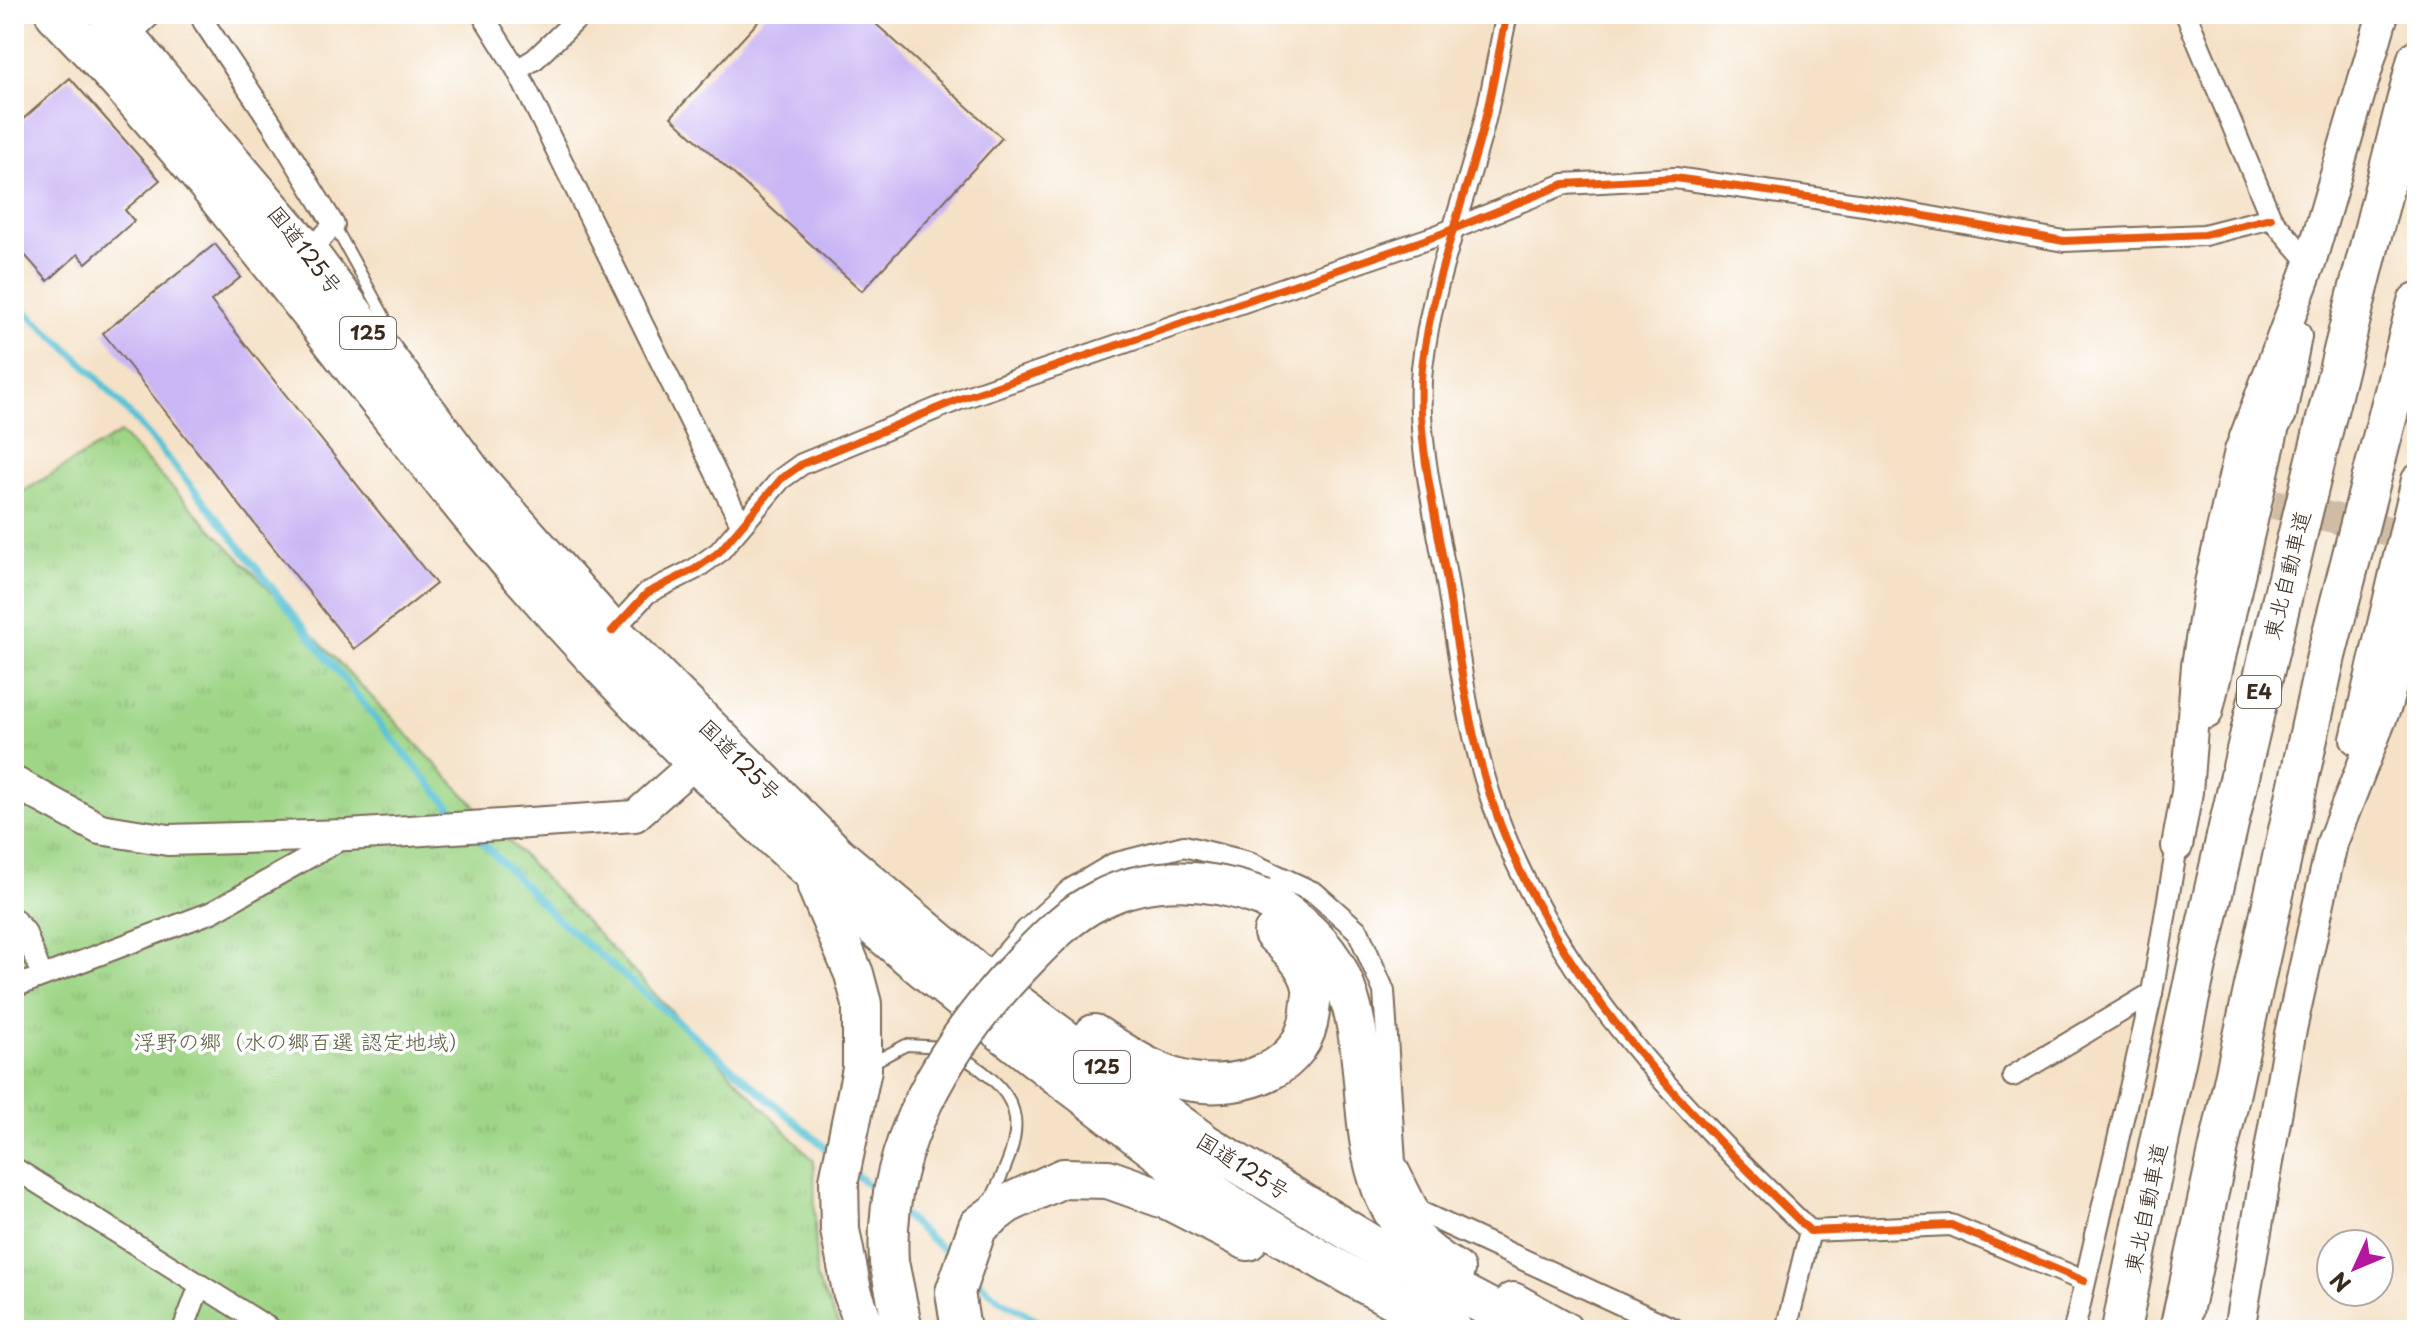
<svg xmlns="http://www.w3.org/2000/svg" width="2431" height="1344" viewBox="0 0 2431 1344" font-family="'Playpen Sans','Klee One',sans-serif">
<style>
.park{fill:url(#park-tufts);stroke:#6d8052;stroke-width:2}
.lines{fill:none;stroke-linecap:round;stroke-linejoin:round}
.stream{stroke:#5bc3d7;stroke-width:7}
.building{fill:#c9b6f4}
.secondary-tunnel{stroke:#cfbca4;stroke-width:30;stroke-dasharray:30 15;stroke-linecap:butt}
.lane-casing{stroke:#7c6a59;stroke-width:14}
.street-casing{stroke:#7c6a59;stroke-width:24}
.secondary-casing{stroke:#7c6a59;stroke-width:34}
.highway-casing{stroke:#7c6a59;stroke-width:42}
.lane{stroke:#fff;stroke-width:10}
.street{stroke:#fff;stroke-width:20}
.secondary{stroke:#fff;stroke-width:30}
.highway{stroke:#fff;stroke-width:38}
.highway-bridge-casing{stroke:#7c6a59;stroke-width:42;stroke-linecap:butt}
.highway-bridge{stroke:#fff;stroke-width:38}
.cycleway-casing{stroke:#fff;stroke-width:13}
.cycleway{stroke:#e8590c;stroke-width:8}
.labels{text-anchor:middle;stroke-width:7;stroke-linejoin:round;paint-order:stroke}
.shield{fill:#fff;stroke:#766a62;stroke-width:2}
.shield-label{font-size:20px;font-weight:bold;fill:#3b2a1e}
.street-label{font-size:22px;fill:#3b2a1e;stroke:#fff}
.park-label{font-size:22px;fill:#595d3e;stroke:#fff}
</style>
<defs>
<pattern id="park-tufts" width="24" height="20" patternUnits="userSpaceOnUse" patternTransform="scale(2)"><rect width="24" height="20" fill="#9fd587"/><path d="M3 7l-1-3M5 7V3M7 7l1-3M15 17l-1-3M17 17v-4M19 17l1-3" fill="none" stroke="#8ab774"/></pattern>
</defs>
<rect width="100%" height="100%" fill="#fff"/>
<filter id="ink" filterUnits="userSpaceOnUse"><feTurbulence type="fractalNoise" baseFrequency=".0125" numOctaves="2"/><feDisplacementMap in="SourceGraphic" scale="16" xChannelSelector="R" yChannelSelector="G"/><feConvolveMatrix kernelMatrix="1 2 1 2 8 2 1 2 1" color-interpolation-filters="sRGB"/></filter>
<filter id="wash" filterUnits="userSpaceOnUse"><feTurbulence type="fractalNoise" baseFrequency=".006" numOctaves="4" result="noise"/><feDisplacementMap in="SourceGraphic" scale="32" xChannelSelector="R" yChannelSelector="G"/><feGaussianBlur stdDeviation="1.8" result="paint"/><feColorMatrix in="noise" values="0 0 0 0 0 0 0 0 0 0 0 0 0 0 0 0 0 1.4 0 .05"/><feComposite in="paint" operator="in"/></filter>
<g filter="url(#wash)">
<rect width="100%" height="100%" fill="#f4e1c6"/>
<polygon class="park" points="120,433 814,1161 816,1278 841,1330 14,1330 14,497"/>
<g class="lines">
<g class="stream">
<path d="M14,301C42,327 73,351 99,380C228,519 334,678 462,820"/>
<polyline points="475,835 555,917 833,1154"/>
<polyline points="854,1173 881,1196"/>
<polyline points="903,1215 954,1259"/>
<polyline points="972,1275 1000,1300 1057,1330"/>
</g>
</g>
<g id="blocks">
<g class="building">
<polygon points="765,14 865,14 1002,138 862,291 671,117"/>
<polygon points="70,78 160,180 125,210 134,221 86,263 78,254 48,281 14,243 14,127"/>
<polygon points="215,244 241,277 211,301 436,584 354,649 103,333"/>
</g>
</g>
</g>
<g filter="url(#ink)">
<use href="#blocks" fill-opacity="0" stroke="#7c6a59" stroke-width="2"/>
<g class="lines">
<polyline class="secondary-tunnel" points="2274,504 2389,531"/>
<g class="lane-casing">
<g id="lane">
<polyline points="334,225 384,316 372,329"/>
<path d="M959,1055C1032,1100 1025,1129 990,1201"/>
<polyline points="870,1064 906,1045 945,1047"/>
</g>
</g>
<g class="street-casing">
<g id="street">
<polyline points="204,14 203,21 272,124 334,225 308,252"/>
<polyline points="482,14 517,70 740,522"/>
<path d="M1507,14C1497,58 1491,103 1478,146C1457,221 1431,290 1422,368C1415,432 1435,513 1446,576C1458,649 1468,731 1492,801C1549,973 1682,1108 1810,1231L1951,1225L2084,1281"/>
<polyline points="2186,14 2271,218 2310,263"/>
<polyline points="517,70 535,59 582,14"/>
<polyline points="612,631 647,593 695,569 719,552 781,479 802,464 960,399 1436,236 1564,184 1675,178 1864,205 2064,241 2204,235 2271,218"/>
<polyline points="14,919 25,931 42,976"/>
<polyline points="989,973 1026,930 1071,889 1113,864 1184,846 1248,862 1315,893 1358,931 1384,991 1395,1162 1420,1212 1676,1330"/>
<polyline points="14,987 212,912 345,837"/>
<polyline points="2013,1076 2152,993"/>
<polyline points="14,1168 272,1330"/>
<polyline points="183,1330 200,1285"/>
<polyline points="1786,1330 1810,1231"/>
<polyline points="2074,1330 2152,993 2177,846"/>
</g>
</g>
<g class="secondary-casing">
<g id="secondary">
<polyline points="104,41 125,33 145,14"/>
<polyline points="2207,713 2274,426 2281,414 2296,336"/>
<polyline points="2356,739 2417,480"/>
<polyline points="14,782 100,829 168,840 348,835 635,816 713,747"/>
<polyline points="2177,846 2187,792 2197,665 2210,583 2240,451 2310,263 2383,14"/>
<polyline points="2239,1330 2290,1034 2332,843 2386,706 2417,592"/>
</g>
</g>
<g class="highway-casing">
<g id="highway">
<path d="M55,14C212,174 340,358 483,531C656,740 853,921 1069,1084C1123,1124 1176,1169 1233,1206C1304,1252 1377,1292 1453,1330"/>
<polyline points="107,14 308,252 474,475 612,631 836,854 984,979 1206,1144 1382,1251 1531,1330"/>
<polyline points="817,887 854,974 862,1004 862,1069 839,1180 840,1230 852,1291 866,1330"/>
<path d="M1264,898C1291,915 1323,940 1338,970C1389,1073 1328,1199 1455,1270"/>
<path d="M1094,1034C1122,1052 1159,1078 1193,1082C1244,1089 1304,1070 1310,1012C1310,1005 1313,995 1312,988C1309,966 1288,947 1273,933"/>
<polyline points="889,1262 903,1330"/>
<polyline points="1513,1302 1563,1330"/>
<polyline points="961,1330 955,1292 978,1226 1007,1204 1063,1178 1108,1179 1170,1201 1248,1241"/>
<path d="M2121,1330C2204,903 2309,480 2417,59"/>
<polyline points="2179,1330 2326,656 2417,302"/>
</g>
</g>
<use href="#lane" class="lane"/>
<use href="#street" class="street"/>
<use href="#secondary" class="secondary"/>
<use href="#highway" class="highway"/>
<g class="highway-bridge-casing">
<path id="highway-bridge" d="M889,1262C882,1148 945,1045 1020,966C1044,941 1068,915 1099,900C1151,873 1211,878 1264,898"/>
</g>
<use href="#highway-bridge" class="highway-bridge"/>
<g class="cycleway-casing">
<g id="cycleway">
<path d="M1507,14C1497,58 1491,103 1478,146C1457,221 1431,290 1422,368C1415,432 1435,513 1446,576C1458,649 1468,731 1492,801C1549,973 1682,1108 1810,1231L1951,1225L2084,1281"/>
<polyline points="612,631 647,593 695,569 719,552 781,479 802,464 960,399 1436,236 1564,184 1675,178 1864,205 2064,241 2204,235 2271,218"/>
</g>
</g>
<use href="#cycleway" class="cycleway"/>
</g>
</g>
<g class="labels">
<g class="shield">
<rect x="340" y="317" width="56" height="32" rx="6"/>
<rect x="2237" y="676" width="44" height="32" rx="6"/>
<rect x="1074" y="1051" width="56" height="32" rx="6"/>
</g>
<g class="shield-label">
<text x="368" y="340">125</text>
<text x="2259" y="699">E4</text>
<text x="1102" y="1074">125</text>
</g>
<g class="street-label">
<text transform="translate(305 250) rotate(52)" y="8">国道125号</text>
<text transform="translate(2287 575) rotate(-76)" y="8">東北自動車道</text>
<text transform="translate(740 760) rotate(45)" y="8">国道125号</text>
<text transform="translate(1243 1166) rotate(32)" y="8">国道125号</text>
<text transform="translate(2146 1208) rotate(-78)" y="8">東北自動車道</text>
</g>
<g class="park-label">
<text x="302" y="1050">浮野の郷（水の郷百選 認定地域）</text>
</g>
</g>
<rect width="2431" height="1344" fill="none" stroke="#fff" stroke-width="48"/>
<g transform="translate(2355 1268) rotate(226)"><circle r="38" fill="#ffffff" stroke="#b1aaa5" stroke-width="2"/>
<path d="M0-6L14 30L0 20L-14 30Z" fill="#b5179e"/>
<text y="-12" font-size="22" font-weight="bold" text-anchor="middle" fill="#3b2a1e">N</text>
</g>
</svg>
